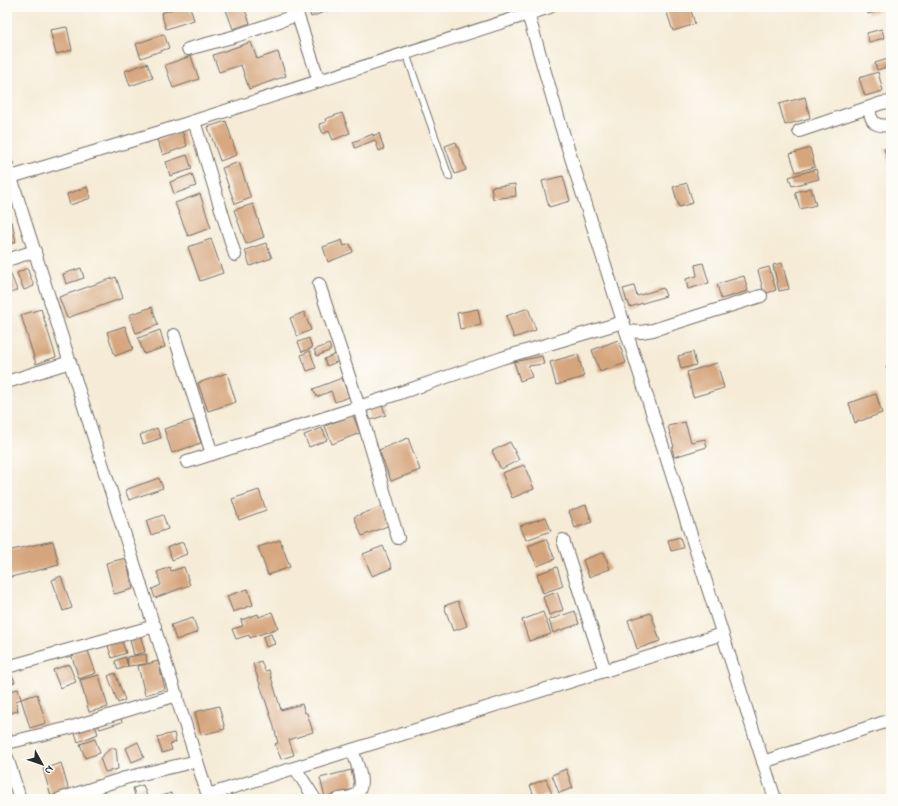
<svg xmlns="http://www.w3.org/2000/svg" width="898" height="806" viewBox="0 0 898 806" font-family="'Indie Flower',sans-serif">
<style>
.building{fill:#d5a57d}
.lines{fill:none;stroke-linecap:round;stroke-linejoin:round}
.lane-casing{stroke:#726e67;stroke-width:8}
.street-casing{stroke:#726e67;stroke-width:14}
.lane{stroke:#fff;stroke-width:6}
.street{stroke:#fff;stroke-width:12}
</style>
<rect width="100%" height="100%" fill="#fdfcf7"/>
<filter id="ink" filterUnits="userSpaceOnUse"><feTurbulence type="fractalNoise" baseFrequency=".025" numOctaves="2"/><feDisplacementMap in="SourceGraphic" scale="8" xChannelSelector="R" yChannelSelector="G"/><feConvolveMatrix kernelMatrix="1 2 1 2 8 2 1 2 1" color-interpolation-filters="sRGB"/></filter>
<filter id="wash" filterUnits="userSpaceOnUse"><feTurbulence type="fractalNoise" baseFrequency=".012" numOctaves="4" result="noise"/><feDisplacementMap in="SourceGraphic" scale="16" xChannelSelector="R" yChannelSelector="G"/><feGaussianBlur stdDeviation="0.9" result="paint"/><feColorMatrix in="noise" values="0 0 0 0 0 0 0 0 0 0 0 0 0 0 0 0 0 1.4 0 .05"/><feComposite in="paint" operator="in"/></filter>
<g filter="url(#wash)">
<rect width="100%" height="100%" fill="#f5ebd6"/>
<g id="blocks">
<g class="building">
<polygon points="179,7 190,7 194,20 166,29 161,13"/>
<polygon points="225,7 244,7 250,23 233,29"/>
<polygon points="308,7 331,7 332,9 311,17"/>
<polygon points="665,7 690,7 695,24 673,31"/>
<polygon points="866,7 885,7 886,9 868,14"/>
<polygon points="67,27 72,50 56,54 50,30"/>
<polygon points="882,29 884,38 869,42 867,33"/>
<polygon points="164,34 169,48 141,58 136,44"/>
<polygon points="251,42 257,59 278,52 286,76 249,89 241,65 219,72 213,55"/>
<polygon points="191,56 199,79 173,88 165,65"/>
<polygon points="891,58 891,66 877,70 875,63"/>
<polygon points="147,63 153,78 130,86 125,71"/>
<polygon points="878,72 883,91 865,96 859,78"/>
<polygon points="805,97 810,118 785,125 779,104"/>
<polygon points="342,113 350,133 333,140 329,131 323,134 319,124 326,122 325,119"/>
<polygon points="226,121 237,155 220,161 208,127"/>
<polygon points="182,131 187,146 163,155 157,140"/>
<polygon points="379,133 384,149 379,151 375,140 355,148 353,142 373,134 373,136"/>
<polygon points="456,142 466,170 455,174 445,146"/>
<polygon points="891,147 891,169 884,149"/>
<polygon points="810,148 815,167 796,172 790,154"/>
<polygon points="187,155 192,169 170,176 166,162"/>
<polygon points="239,162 251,198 235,204 222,168"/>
<polygon points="816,169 819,179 792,186 789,177"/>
<polygon points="192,174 196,186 174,194 170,182"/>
<polygon points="563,176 570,201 549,207 542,181"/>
<polygon points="687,183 693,203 679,207 673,187"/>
<polygon points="515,184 516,196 493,199 491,187"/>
<polygon points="87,187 91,198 70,205 67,194"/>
<polygon points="811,188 816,205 800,209 795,192"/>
<polygon points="200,194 211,228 188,236 175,203"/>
<polygon points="253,204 264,237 246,244 234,210"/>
<polygon points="12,222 16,242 7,245 7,224"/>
<polygon points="211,239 223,273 200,281 188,247"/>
<polygon points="342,240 344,246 350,244 353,252 328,262 323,247"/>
<polygon points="266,243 272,258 250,266 245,250"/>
<polygon points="703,263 709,283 688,289 686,279 697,276 695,265"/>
<polygon points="782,263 789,289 779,291 773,265"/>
<polygon points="769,267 776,290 764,294 758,270"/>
<polygon points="27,268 34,286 24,290 17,273"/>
<polygon points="81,268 84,278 66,284 63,274"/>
<polygon points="10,272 17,290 7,295 7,273"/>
<polygon points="744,276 748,291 721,299 717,284"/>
<polygon points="116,277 123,298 67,318 59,297"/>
<polygon points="634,286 637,296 663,288 666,296 630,307 628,301 627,302 623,289"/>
<polygon points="152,307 158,325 136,333 129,315"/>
<polygon points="528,308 536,330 514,338 506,316"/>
<polygon points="41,309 56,357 36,364 21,315"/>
<polygon points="478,309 481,325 460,329 457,313"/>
<polygon points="304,312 311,330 297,336 290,318"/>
<polygon points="125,326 133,349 115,356 107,332"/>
<polygon points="160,330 165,347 144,354 138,338"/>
<polygon points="309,338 312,348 302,352 298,342"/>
<polygon points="618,340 626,363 600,372 592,350"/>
<polygon points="329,344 331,350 317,356 314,350"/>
<polygon points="310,351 316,368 307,371 301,355"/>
<polygon points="693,352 696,365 681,369 678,356"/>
<polygon points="336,354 339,361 327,366 324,359"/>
<polygon points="578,354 584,377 556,385 550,362"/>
<polygon points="542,356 544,364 528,366 532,377 520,381 514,362"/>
<polygon points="717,363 724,388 693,397 687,372"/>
<polygon points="891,365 891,380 886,366"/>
<polygon points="227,373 236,402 208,411 198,383"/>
<polygon points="342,378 349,397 335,402 331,391 317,397 313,389"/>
<polygon points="876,394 882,413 855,423 849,403"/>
<polygon points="382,405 386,415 371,420 367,411"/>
<polygon points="353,415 360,433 332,444 325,426"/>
<polygon points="193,420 201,443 172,453 164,429"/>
<polygon points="685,422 691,442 705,439 707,447 674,457 672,448 674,447 668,426"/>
<polygon points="157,428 161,438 143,444 140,435"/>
<polygon points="322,428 327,440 309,447 304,435"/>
<polygon points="408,438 420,470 391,481 379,450"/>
<polygon points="510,442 519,460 501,469 492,451"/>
<polygon points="524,465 534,489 512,498 502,473"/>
<polygon points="159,478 163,488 129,500 125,490"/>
<polygon points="259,490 266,510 239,520 232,499"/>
<polygon points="586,505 592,522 575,528 569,511"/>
<polygon points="383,506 390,525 362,536 354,517"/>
<polygon points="163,515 168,529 151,535 146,521"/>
<polygon points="546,517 551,531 526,540 520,526"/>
<polygon points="680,537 683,548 671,551 668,540"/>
<polygon points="546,539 555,559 537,566 528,546"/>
<polygon points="280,540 290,567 268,575 258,547"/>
<polygon points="53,541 59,565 11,577 7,561 7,551"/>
<polygon points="183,542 187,554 172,560 168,547"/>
<polygon points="383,546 392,568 372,576 363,554"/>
<polygon points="604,552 610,569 589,577 583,560"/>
<polygon points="126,558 133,589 114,594 106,563"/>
<polygon points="170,567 171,571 184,567 190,585 155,598 152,589 161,585 157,572"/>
<polygon points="557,567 563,586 543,593 537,574"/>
<polygon points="61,576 72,608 63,611 52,580"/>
<polygon points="248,589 253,605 233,612 227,596"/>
<polygon points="557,592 563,610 549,615 543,597"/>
<polygon points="458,601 467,626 453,631 444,606"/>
<polygon points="575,611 579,624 553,633 549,620"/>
<polygon points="272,612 278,628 250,638 249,635 236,639 232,629 243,626 241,620 258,614 259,617"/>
<polygon points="543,612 551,634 529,641 522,620"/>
<polygon points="651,613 660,641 637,649 628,620"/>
<polygon points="193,618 198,632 176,640 171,625"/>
<polygon points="140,634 145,652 134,655 129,637"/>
<polygon points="271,634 275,644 266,647 263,637"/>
<polygon points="121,638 126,653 112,658 107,643"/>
<polygon points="87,648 96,673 79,679 71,654"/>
<polygon points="146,654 147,664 158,661 165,689 145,695 138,666 146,664 128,666 127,657"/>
<polygon points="125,657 128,666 118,670 115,661"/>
<polygon points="261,661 265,671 269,670 281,710 302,704 305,713 307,713 313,732 289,740 294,755 281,759 275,744 278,743 273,723 253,664"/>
<polygon points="69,664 76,682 60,688 53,670"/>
<polygon points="9,669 15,682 7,685 7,670"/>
<polygon points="115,673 125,700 118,703 108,676"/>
<polygon points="99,675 108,707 89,712 80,680"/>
<polygon points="18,689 21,699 16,701 18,711 7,714 7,692"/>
<polygon points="37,694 46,723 30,728 21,699"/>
<polygon points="219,706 225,729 201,735 195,712"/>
<polygon points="120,715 122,722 100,729 97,723"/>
<polygon points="94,723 98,734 78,742 74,730"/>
<polygon points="174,733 176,742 170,744 172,750 162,753 157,737"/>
<polygon points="95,739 100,753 85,758 80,744"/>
<polygon points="138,742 144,757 132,762 126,748"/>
<polygon points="111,748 116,748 118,769 105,772 100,758"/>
<polygon points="61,763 69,791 51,796 43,769"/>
<polygon points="566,769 573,788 559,793 552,775"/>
<polygon points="351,770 355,789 325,797 320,778"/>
<polygon points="546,779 552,794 535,799 530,785"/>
<polygon points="143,785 148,799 136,799 133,788"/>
<polygon points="171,793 172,799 158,799 158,797"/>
</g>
</g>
</g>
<g filter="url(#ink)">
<use href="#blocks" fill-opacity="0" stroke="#726e67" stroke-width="1"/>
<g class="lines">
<g class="lane-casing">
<polyline id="lane" points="406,53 449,177"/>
</g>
<g class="street-casing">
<g id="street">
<polyline points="295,7 319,81"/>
<polyline points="528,14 559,120 775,799"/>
<polyline points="188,49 236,36 297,15"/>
<path d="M869,108C871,123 875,127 891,125"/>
<polyline points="194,121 235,255"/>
<polyline points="799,131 882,103 891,102"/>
<polyline points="7,165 209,799"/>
<polyline points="11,177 160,132 550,7"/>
<polyline points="7,260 35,251"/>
<polyline points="319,284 359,407 398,538"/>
<polyline points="626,331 641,332 653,330 761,296"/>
<polyline points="174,335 212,454"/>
<polyline points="7,382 70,362"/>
<polyline points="187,462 359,407 502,358 623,322"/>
<polyline points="563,540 605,671"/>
<polyline points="7,667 155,626"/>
<polyline points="7,743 69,728 177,695"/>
<polyline points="7,757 20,799"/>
<polyline points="763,762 891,720"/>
<polyline points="295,768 315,799"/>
<polyline points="208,795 722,634"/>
<polyline points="60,799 125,778 197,761"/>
<path d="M339,799C344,798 351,798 355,795C368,787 356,761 352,750"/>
</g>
</g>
<use href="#lane" class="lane"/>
<use href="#street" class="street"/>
</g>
</g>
<rect width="898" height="806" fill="none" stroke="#fdfcf7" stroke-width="24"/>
<g transform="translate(42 764) rotate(130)" stroke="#fdfcf7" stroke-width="3" paint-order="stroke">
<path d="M0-3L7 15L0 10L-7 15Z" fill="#2b2b2b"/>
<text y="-6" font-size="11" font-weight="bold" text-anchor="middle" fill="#2b2b2b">N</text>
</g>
</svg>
